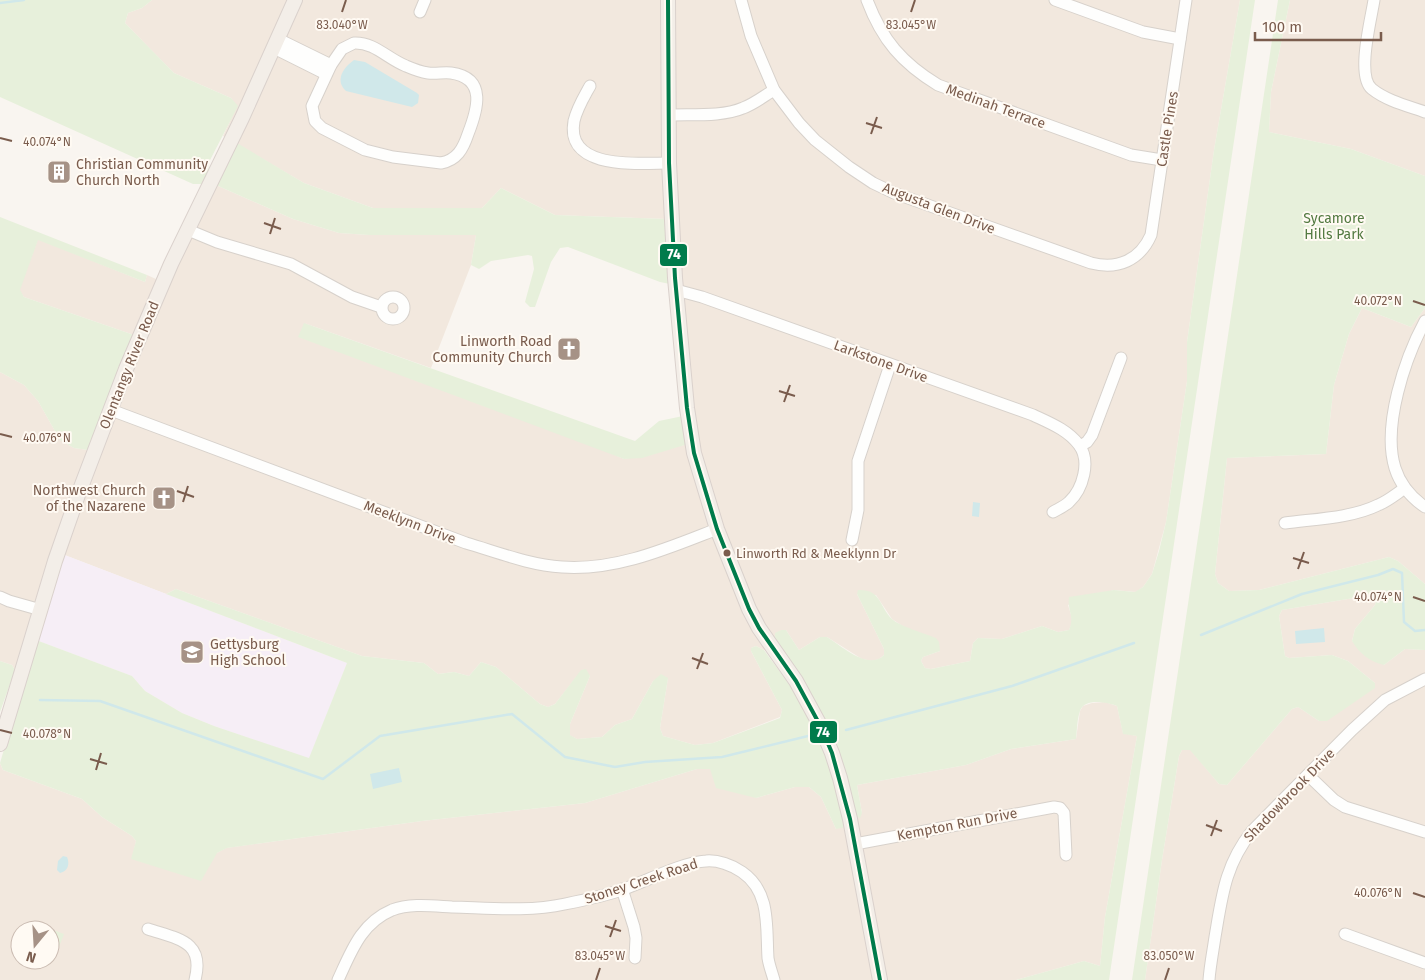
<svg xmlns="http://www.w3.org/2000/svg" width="1425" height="980" viewBox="0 0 1425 980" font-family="'Fira Sans',sans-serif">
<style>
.residential{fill:#f2e8de;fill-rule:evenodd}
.education{fill:#f6eef6}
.green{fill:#e7f0db}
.water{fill:#d0e8ea}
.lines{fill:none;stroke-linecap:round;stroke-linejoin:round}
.stream{stroke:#d0e8ea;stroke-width:2.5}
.minor-casing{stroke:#d7d1cb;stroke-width:13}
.major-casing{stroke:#dad1cc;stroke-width:16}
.minor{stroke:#fefefd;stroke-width:11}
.major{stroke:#f3eee8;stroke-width:14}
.bus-1-casing{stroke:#fffaf3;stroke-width:8}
.bus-1{stroke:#007b4b;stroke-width:4}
.ticks{fill:none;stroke:#7a5c4d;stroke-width:2}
.bus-dot{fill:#7a5c4d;stroke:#fffaf3;stroke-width:2}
.labels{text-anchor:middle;stroke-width:4;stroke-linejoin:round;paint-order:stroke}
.bus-label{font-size:13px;fill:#7a5c4d;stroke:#fffaf3;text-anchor:start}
.street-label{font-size:14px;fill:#7a5c4d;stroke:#fffaf3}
.poi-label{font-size:14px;fill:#7a5c4d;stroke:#fffaf3;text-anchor:start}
.park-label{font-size:14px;fill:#537a41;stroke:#fffaf3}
.ticks-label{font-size:12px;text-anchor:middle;fill:#7a5c4d;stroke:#fffaf3;stroke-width:4;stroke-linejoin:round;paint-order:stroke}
.line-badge{stroke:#fffaf3;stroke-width:2}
.badge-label{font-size:14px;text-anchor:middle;font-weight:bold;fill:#fff}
</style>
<rect width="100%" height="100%" fill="#f9f5f0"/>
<g class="residential">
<polygon points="152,0 1240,0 1214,150 1187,342 1187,381 1166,522 1152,574 1143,587 1136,592 1114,590 1068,605 1073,621 1069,630 1058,632 1042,626 1002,639 978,638 973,643 970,661 931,669 925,668 921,661 923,657 940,651 892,619 876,595 857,594 884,649 884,655 879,659 872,661 862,659 827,637 820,637 799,650 786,630 781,630 775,642 764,650 756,646 751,648 751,651 782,710 780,717 713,743 695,745 663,736 660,728 668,678 653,681 632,719 615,725 602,737 577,739 569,735 570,724 590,676 581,671 555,704 548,707 540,704 496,667 481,662 469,676 454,672 438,674 424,663 362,656 176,589 166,594 62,554 26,672 15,670 12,665 0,661 0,372 24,385 38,401 60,440 74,448 88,450 134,335 24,297 19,290 38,239 145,282 147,275 156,279 160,270 171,275 216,185 293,219 339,233 369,235 476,235 471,265 431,368 304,323 624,459 688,444 667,219 555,215 501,188 482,208 373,208 304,183 223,136 237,106 231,98 174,73 125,23 128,13 142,8"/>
<polygon points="1290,0 1425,0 1425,176 1351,149 1269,132 1271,92"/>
<polygon points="1362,308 1411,327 1425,308 1425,584 1398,561 1389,557 1259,590 1229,591 1218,583 1215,574 1227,458 1326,454 1334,385 1349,334"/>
<polygon points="1372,595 1377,597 1375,605 1355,629 1352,641 1384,665 1405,649 1425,650 1425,980 1145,980 1162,860 1179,756 1182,750 1190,749 1219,784 1227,785 1292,709 1298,707 1319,721 1375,683 1348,661 1332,655 1289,658 1285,656 1279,616 1282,610"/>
<path d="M1105,702L1117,706L1123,733L1137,736L1105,917L1100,966L1084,961L1016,980H0V763L3,770L82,799L102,817L132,836L136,841L132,859L217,853L226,848L422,821L585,803L697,769H710L756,798L795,787H809L821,797L836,829L862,813L857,785L966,765L1011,749L1076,739L1080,711L1083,706L1092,703ZM20,930H50V960H20Z"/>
</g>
<polygon class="education" points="62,554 347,663 309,759 214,726 182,713 145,691 132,676 36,640"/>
<g class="green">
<polygon points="0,0 152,0 142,8 128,13 125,23 174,73 231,98 238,106 209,162 208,171 202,184 193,184 0,97"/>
<path d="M1240,0H1255L1109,980H1016L1084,961L1100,966L1105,917L1137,736L1123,734L1117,706C1108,703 1085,697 1080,711C1077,719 1077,731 1076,739L1011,749L966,765L857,785L862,813L860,818L855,816L775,642V633L781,630H786L799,650L820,637H827C842,646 868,671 884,655V649L857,594L858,590C881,589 879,606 892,619C899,626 926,634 936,638L939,642L940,651L923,657L921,661L925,668L931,669L970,661L973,643L978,638L1002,639L1042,626L1058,632L1069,630C1075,616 1067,611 1069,597L1114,590L1135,592L1143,587L1152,574L1159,551L1166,522L1187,381V342L1214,150Z"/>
<path d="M1278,0H1290L1271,92L1269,132L1351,149L1425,176V308L1411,327L1362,308L1349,334L1334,385L1326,454L1227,458L1215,574L1218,583L1229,591L1259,590L1389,557L1398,561L1425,584V650L1405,649L1384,665C1370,662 1359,653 1352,641L1355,629L1375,605L1377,598L1372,595L1282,610L1279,616L1285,656L1289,658L1332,655L1348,661L1375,683V688L1327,721H1319L1298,707L1292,709L1227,785L1219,784L1190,750H1182L1179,756L1162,860L1145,980H1132Z"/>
<polygon points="237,143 304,183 373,208 482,208 501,188 555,215 667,219 670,284 660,282 568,247 560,248 551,262 535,307 530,307 525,302 534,269 532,256 528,255 491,261 479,269 471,265 476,235 369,235 339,233 293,219 216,185"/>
<polygon points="0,217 147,275 145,282 38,240 20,290 24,297 134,335 88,450 74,448 60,440 38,401 24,385 0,372"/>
<polygon points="304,323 635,441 659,421 683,416 688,444 642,458 624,459 298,337"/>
<path d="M176,589L362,656L424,663L438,674L454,672L469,676L481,662L496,667L540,704L548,707L555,704L581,670L586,669L590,676L570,724V735L577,739L602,737L615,725L632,719L653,681L661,674L668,678L660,728L663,736L695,745L713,743L780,718L782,710L751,651V648L756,646L764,650C779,671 796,692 808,714C827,749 837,788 846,827L836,829L821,797L809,787H795L756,798L716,788L710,769H697L585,803L422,821L227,848L217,853L201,881L131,859L136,841L132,836L102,817L82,799L3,770L0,763L36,640L132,676L145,691L182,713L214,726L309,758L347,663L166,594Z"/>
<polygon points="0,661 12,665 15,670 0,712"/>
<polygon points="42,926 64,934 57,952 50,949 50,930 40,930"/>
</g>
<g class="water">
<path d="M354,60L365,62L417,93L419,95L418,103L412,107L346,91C334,80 344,67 354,60Z"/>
<polygon points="973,502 980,503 979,517 972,516"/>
<polygon points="1324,628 1325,642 1296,644 1295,631"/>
<polygon points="399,768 402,782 373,789 370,774"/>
<path d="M63,856L67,857C70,864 68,871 60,873L57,870L58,861Z"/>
</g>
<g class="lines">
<g class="stream">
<polyline points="0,3 24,0"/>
<polyline points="1201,635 1302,594 1378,575 1393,569 1402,573 1404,622 1415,631 1425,630"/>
<polyline points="40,700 100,701 323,779 380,736 512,714 565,757 615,767 645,762 722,757 808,736"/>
<polyline points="846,730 1012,686 1134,643"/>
</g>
<g class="minor-casing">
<g id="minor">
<path d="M741,0L751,36L774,90L799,123L815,140L849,167L873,183L894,193L1091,263C1118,270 1140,260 1151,235L1186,0"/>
<path d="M867,0C882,40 902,63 938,85L1131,155L1162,160"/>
<polyline points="1055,0 1143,32 1180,39"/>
<path d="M1374,0C1371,20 1356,76 1372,89C1387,101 1408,106 1425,112"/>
<polyline points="420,12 425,0"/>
<polyline points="278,39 331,65"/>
<path d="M354,43C374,42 388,59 406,66C413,69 421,72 428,73C436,74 444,72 451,73C488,78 477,111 468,134C463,149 457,160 441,163L393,157L365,150L322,128L315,121L312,106L331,65L342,49Z"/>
<polyline points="274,48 326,74"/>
<path d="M590,86C584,97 577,108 574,121C565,171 640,163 669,163"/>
<path d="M669,115C691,114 722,117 743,108C754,104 764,96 774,90"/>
<polyline points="188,230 217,242 291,264 352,297 381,307"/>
<path d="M676,290L702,297L1033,415C1050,423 1068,430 1079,445C1091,461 1083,489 1069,502C1065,506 1058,509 1053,512"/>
<circle cx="393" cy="308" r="11"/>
<path d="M1425,321C1405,358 1382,426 1395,468C1400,484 1412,498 1425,507"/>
<path d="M111,410L466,543C497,552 529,565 562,567C616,571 668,548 717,529"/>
<polyline points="1080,446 1087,442 1092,435 1121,358"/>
<path d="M1285,523C1314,519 1352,518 1378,505C1388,501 1396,494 1405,488"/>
<polyline points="852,540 858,510 858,461 890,365"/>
<polyline points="0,597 9,601 41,610"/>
<polyline points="1308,775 1334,800 1345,807 1425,832"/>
<polyline points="855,844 1054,807 1060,808 1064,813 1066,855"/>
<polyline points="622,889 634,927 636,938 635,958"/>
<path d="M148,929C178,939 205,941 195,980"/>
<polyline points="1345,934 1425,963"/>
<path d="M338,980C351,952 361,923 392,910C410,903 433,906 452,907C489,908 529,912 565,904C585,900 605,896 624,889C646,881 684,862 706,861C718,860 732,865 742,872C771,892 766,927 768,958C769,965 772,973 774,980"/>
<path d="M1209,980C1210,966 1213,951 1215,937C1222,896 1225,865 1252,831L1352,730L1385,700L1425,679"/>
</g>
</g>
<g class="major-casing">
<g id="major">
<polyline points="668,0 669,163 675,278 687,408 694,453 717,529 749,609 759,628 796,681 821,727 832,753 840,778 850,819 880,980"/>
<polyline points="0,744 55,561 78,495 126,369 171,264 242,118 295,0"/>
</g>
</g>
<use href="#minor" class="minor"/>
<use href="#major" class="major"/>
<g class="bus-1-casing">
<polyline id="bus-1" points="668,0 669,163 675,278 687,408 694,453 717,529 749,609 759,628 796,681 821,727 832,753 850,819 880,980"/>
</g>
<use href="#bus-1" class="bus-1"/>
</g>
<path class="ticks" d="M342,12L346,0M911,12L915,0M866,123L882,128M871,134L877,117M0,138L12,141M264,223L281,229M270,234L275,218M1413,301L1425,305M779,391L795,396M784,402L790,385M0,434L12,437M177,491L194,497M183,502L188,486M1293,558L1309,563M1298,569L1304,552M1413,597L1425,601M692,658L708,664M697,669L703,653M0,730L12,733M90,759L107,764M96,770L101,753M1206,825L1222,831M1211,836L1217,820M1413,893L1425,897M605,926L621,931M610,937L616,920M596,980L600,968M1165,980L1169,968"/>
<defs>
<g id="building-square" transform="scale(1.25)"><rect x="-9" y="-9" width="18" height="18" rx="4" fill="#a69286" stroke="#fffaf3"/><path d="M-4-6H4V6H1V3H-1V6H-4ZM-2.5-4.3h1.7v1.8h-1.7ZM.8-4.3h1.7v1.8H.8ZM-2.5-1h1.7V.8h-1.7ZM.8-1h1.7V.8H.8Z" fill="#fff"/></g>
<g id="church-square" transform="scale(1.25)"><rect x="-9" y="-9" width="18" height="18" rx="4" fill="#a69286" stroke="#fffaf3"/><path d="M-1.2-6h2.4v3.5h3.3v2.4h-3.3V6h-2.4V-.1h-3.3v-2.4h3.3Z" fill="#fff"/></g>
<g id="school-square" transform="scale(1.25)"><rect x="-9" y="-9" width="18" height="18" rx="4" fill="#a69286" stroke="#fffaf3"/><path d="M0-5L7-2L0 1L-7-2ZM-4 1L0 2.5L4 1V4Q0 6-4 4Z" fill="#fff"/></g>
</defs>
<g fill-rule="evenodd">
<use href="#building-square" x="59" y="172"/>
<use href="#church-square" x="569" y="349"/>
<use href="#church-square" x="164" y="498"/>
<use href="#school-square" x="192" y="652"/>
</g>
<circle class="bus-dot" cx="727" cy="553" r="4.5"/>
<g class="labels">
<g class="bus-label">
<text x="736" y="558">Linworth Rd &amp; Meeklynn Dr</text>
</g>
<g class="street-label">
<text transform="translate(996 106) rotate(20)" y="5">Medinah Terrace</text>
<text transform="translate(1167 129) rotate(-81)" y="5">Castle Pines</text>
<text transform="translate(939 208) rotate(21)" y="5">Augusta Glen Drive</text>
<text transform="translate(881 361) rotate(20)" y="5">Larkstone Drive</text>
<text transform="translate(129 365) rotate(-68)" y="5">Olentangy River Road</text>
<text transform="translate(410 522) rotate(21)" y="5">Meeklynn Drive</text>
<text transform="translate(1289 795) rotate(-46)" y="5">Shadowbrook Drive</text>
<text transform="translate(957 824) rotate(-11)" y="5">Kempton Run Drive</text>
<text transform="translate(641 881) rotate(-18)" y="5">Stoney Creek Road</text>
</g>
<g class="poi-label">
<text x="76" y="169">Christian Community<tspan x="76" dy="16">Church North</tspan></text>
<text x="552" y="346" text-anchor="end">Linworth Road<tspan x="552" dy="16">Community Church</tspan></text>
<text x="146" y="495" text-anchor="end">Northwest Church<tspan x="146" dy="16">of the Nazarene</tspan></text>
<text x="210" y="649">Gettysburg<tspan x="210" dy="16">High School</tspan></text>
</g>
<g class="park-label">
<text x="1334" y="223">Sycamore<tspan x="1334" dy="16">Hills Park</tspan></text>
</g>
</g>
<g class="ticks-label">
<text x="342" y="29">83.040°W</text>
<text x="911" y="29">83.045°W</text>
<text x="47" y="146">40.074°N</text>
<text x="1378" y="305">40.072°N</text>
<text x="47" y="442">40.076°N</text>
<text x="1378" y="601">40.074°N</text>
<text x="47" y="738">40.078°N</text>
<text x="1378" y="897">40.076°N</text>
<text x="600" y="960">83.045°W</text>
<text x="1169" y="960">83.050°W</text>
</g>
<g class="line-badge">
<rect x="659" y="243" width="29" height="24" rx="5" fill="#007b4b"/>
<rect x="809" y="720" width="29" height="24" rx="5" fill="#007b4b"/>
</g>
<g class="badge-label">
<text x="674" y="259">74</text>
<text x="823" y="737">74</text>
</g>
<g transform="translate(35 945) rotate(198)"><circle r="24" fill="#fffaf3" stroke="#cabbb1"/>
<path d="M0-4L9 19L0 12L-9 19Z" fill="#a69286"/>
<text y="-8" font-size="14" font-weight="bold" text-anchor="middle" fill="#7a5c4d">N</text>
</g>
<path d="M1255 32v8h126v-8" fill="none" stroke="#7a5c4d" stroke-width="2.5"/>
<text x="1262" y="32" font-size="15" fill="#7a5c4d" stroke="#fffaf3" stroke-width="4" paint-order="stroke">100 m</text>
</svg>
